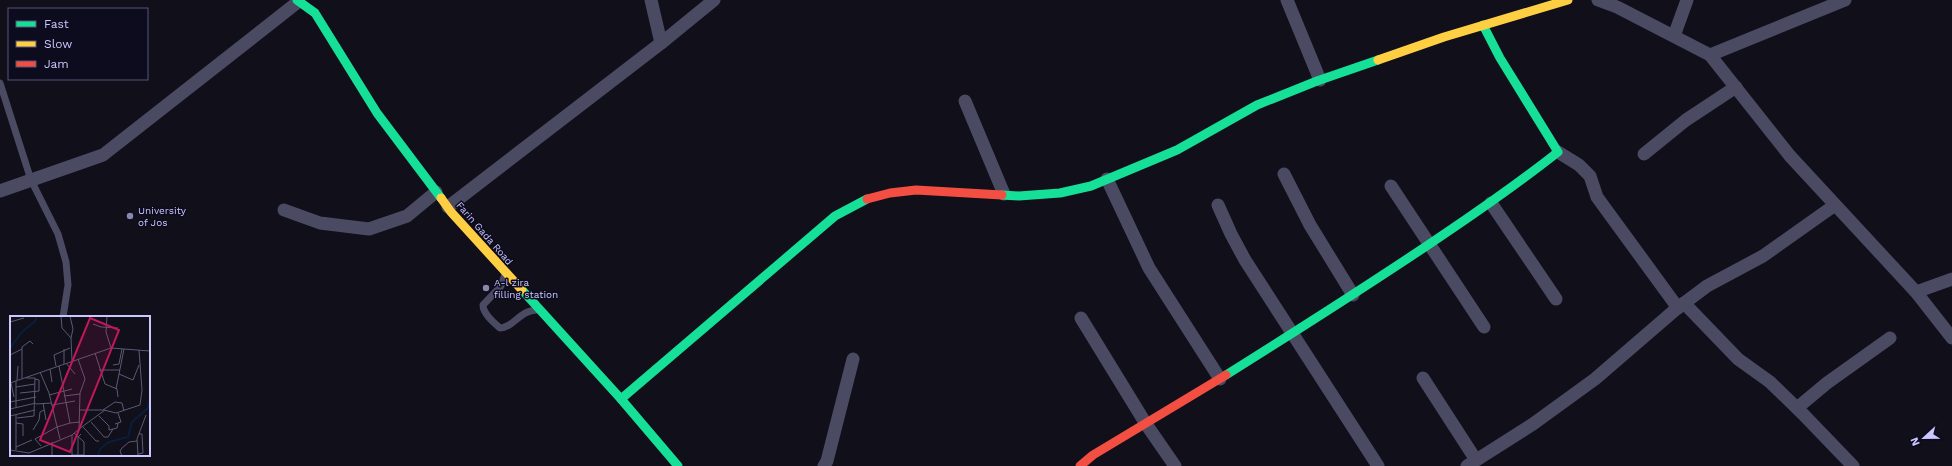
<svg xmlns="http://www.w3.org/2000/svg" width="1952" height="466" viewBox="0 0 1952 466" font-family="'Work Sans',sans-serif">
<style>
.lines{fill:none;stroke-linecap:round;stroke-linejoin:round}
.lane{stroke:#4a4a63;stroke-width:7}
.street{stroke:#4a4a63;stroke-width:13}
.fast{stroke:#16e098;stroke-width:9}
.slow{stroke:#ffcf43;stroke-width:9}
.jam{stroke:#f24e42;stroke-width:9}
.poi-dot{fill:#8a87af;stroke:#0d0b1e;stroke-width:1.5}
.labels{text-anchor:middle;stroke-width:3;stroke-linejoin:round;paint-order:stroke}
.poi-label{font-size:10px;fill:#cbc8ff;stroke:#0d0b1e;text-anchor:start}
.street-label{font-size:10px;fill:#cbc8ff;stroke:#0d0b1e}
.inset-river{fill:none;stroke:#091e3d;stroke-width:2}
.inset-road{fill:none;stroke:#5b5976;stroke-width:1}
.view{fill:#c2185b;fill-opacity:0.15;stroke:#c2185b;stroke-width:2}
.inset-edge{fill:none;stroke:#cbc8ff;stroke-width:2}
</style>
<rect width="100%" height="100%" fill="#100f1a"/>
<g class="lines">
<g class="lane">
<polyline points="0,83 31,180 58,234 66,262 68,285 63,317"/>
<path d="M505,274L501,286L483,305C483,314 494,323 500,328C513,328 520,310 537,310"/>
</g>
<g class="street">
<polyline points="651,0 661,43"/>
<polyline points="1287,0 1320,80"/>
<polyline points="1598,0 1617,7 1710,55 1790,156 1916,292 1952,338"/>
<polyline points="1674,36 1687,0"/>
<polyline points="1710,55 1845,0"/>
<polyline points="965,101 1004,194"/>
<polyline points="1558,152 1579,165 1590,176 1597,197 1678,308"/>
<polyline points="1644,154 1686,120 1736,87"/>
<polyline points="1284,174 1310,225 1353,295"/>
<polyline points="1107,179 1149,268 1220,379"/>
<polyline points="1391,186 1484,327"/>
<polyline points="0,191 103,155 298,2"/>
<polyline points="1491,203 1556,299"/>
<polyline points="1218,205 1231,234 1245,260 1378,466"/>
<polyline points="448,207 665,40 714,0"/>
<polyline points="284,210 320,223 369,229 407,216 436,192"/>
<polyline points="1916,292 1952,279"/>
<polyline points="1684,303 1738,359 1770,382 1802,413 1853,466"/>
<polyline points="1081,318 1146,424 1175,466"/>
<polyline points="1423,378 1476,460"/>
<polyline points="1797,408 1827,383 1890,338"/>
<polyline points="824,466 827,461 853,359"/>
<polyline points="1467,466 1533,424 1595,379 1675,310 1707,286 1763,256 1835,205"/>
</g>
<g class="fast">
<polyline points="297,0 315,13 377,113 441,198"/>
<polyline points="1002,195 1019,196 1060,193 1091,186 1177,150 1257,105 1317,81 1378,60"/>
<polyline points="522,290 621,399 678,466"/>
<path d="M1226,375C1293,333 1359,291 1425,247C1470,217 1515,186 1558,152L1500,58L1483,25"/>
<polyline points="621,399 835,216 867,199"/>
</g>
<g class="slow">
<polyline points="1378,60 1444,37 1568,0"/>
<polyline points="441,198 451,212 522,290"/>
</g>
<g class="jam">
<polyline points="867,199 890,193 916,190 1002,195"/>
<polyline points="1080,466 1093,455 1226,375"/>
</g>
</g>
<g class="poi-dot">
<circle cx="130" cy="216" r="4"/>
<circle cx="486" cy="288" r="4"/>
</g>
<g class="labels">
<g class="poi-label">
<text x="138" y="214">University<tspan x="138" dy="12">of Jos</tspan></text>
<text x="494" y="286">A-l zira<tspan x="494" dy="12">filling station</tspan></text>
</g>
<g class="street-label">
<text transform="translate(485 233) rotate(49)" y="4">Farin Gada Road</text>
</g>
</g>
<g transform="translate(10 316)">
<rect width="140" height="140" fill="#100f1a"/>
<path class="inset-river" d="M0,32L11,17L25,5L27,0M88,140L90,133L99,126L118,121L122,106L138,92L140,82"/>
<path class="inset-road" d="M51,0L52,12L61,22L62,45M60,0L63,13L61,22M97,0L96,16L101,32M0,6L14,2M83,8L91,11L108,12M54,33V48M85,37L95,68L107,73L108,81M0,39L12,33M56,47L65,58M103,49L109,48L112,33M46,50L44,39L60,32M49,50L60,107L70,106M40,53L42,66M89,54H110M30,56L39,77L50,123M109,58L123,64L129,49M12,62V31L20,25L23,28M7,64L8,50M6,65V91M0,67L101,32L140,35M1,67L4,81M6,71L25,68M106,73L114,33M10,77L29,75V64L25,63M39,79L62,73M54,80L70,78M0,86L26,81M33,87L36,104M26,88L41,87M42,89L65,85M0,93L26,87M70,94H94L106,97L130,89L132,74L129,34M93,94L105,86L112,87L114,95M0,100L25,94M89,100L99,110V114L103,113M7,102L24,100L25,62H16M81,106L94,121H98L103,113L107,112L108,107M6,107L13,108V120M105,108L111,106L108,97M47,111L60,107M73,111L86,125H89M69,113L95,94M23,114L29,104L30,96L34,94M31,130L25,123L47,111M6,131L22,124M0,134L19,137L62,119L69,113L70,77L75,63L68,43M6,134V99M128,138L133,137L132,118H129M62,139H74V126L64,117M68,139V121L71,118M42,140V126M62,140V119M112,140L110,135L112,132L119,126L127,125M128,140L127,123L136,99"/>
<path class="view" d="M80,2L109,14L60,136L30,124Z"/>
<rect width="140" height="140" class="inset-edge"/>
</g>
<rect x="8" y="8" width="140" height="72" fill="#0d0b1e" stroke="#595778"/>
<rect x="16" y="21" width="20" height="6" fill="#16e098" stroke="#595778"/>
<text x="44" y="28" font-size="12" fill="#cbc8ff">Fast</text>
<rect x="16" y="41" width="20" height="6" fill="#ffcf43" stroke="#595778"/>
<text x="44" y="48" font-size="12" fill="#cbc8ff">Slow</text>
<rect x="16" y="61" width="20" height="6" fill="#f24e42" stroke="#595778"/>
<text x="44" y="68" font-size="12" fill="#cbc8ff">Jam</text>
<g transform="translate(1924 438) rotate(248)" stroke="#0d0b1e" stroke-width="3" paint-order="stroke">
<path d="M0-3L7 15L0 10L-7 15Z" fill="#cbc8ff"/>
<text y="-6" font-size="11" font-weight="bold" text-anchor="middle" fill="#cbc8ff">N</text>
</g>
</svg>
